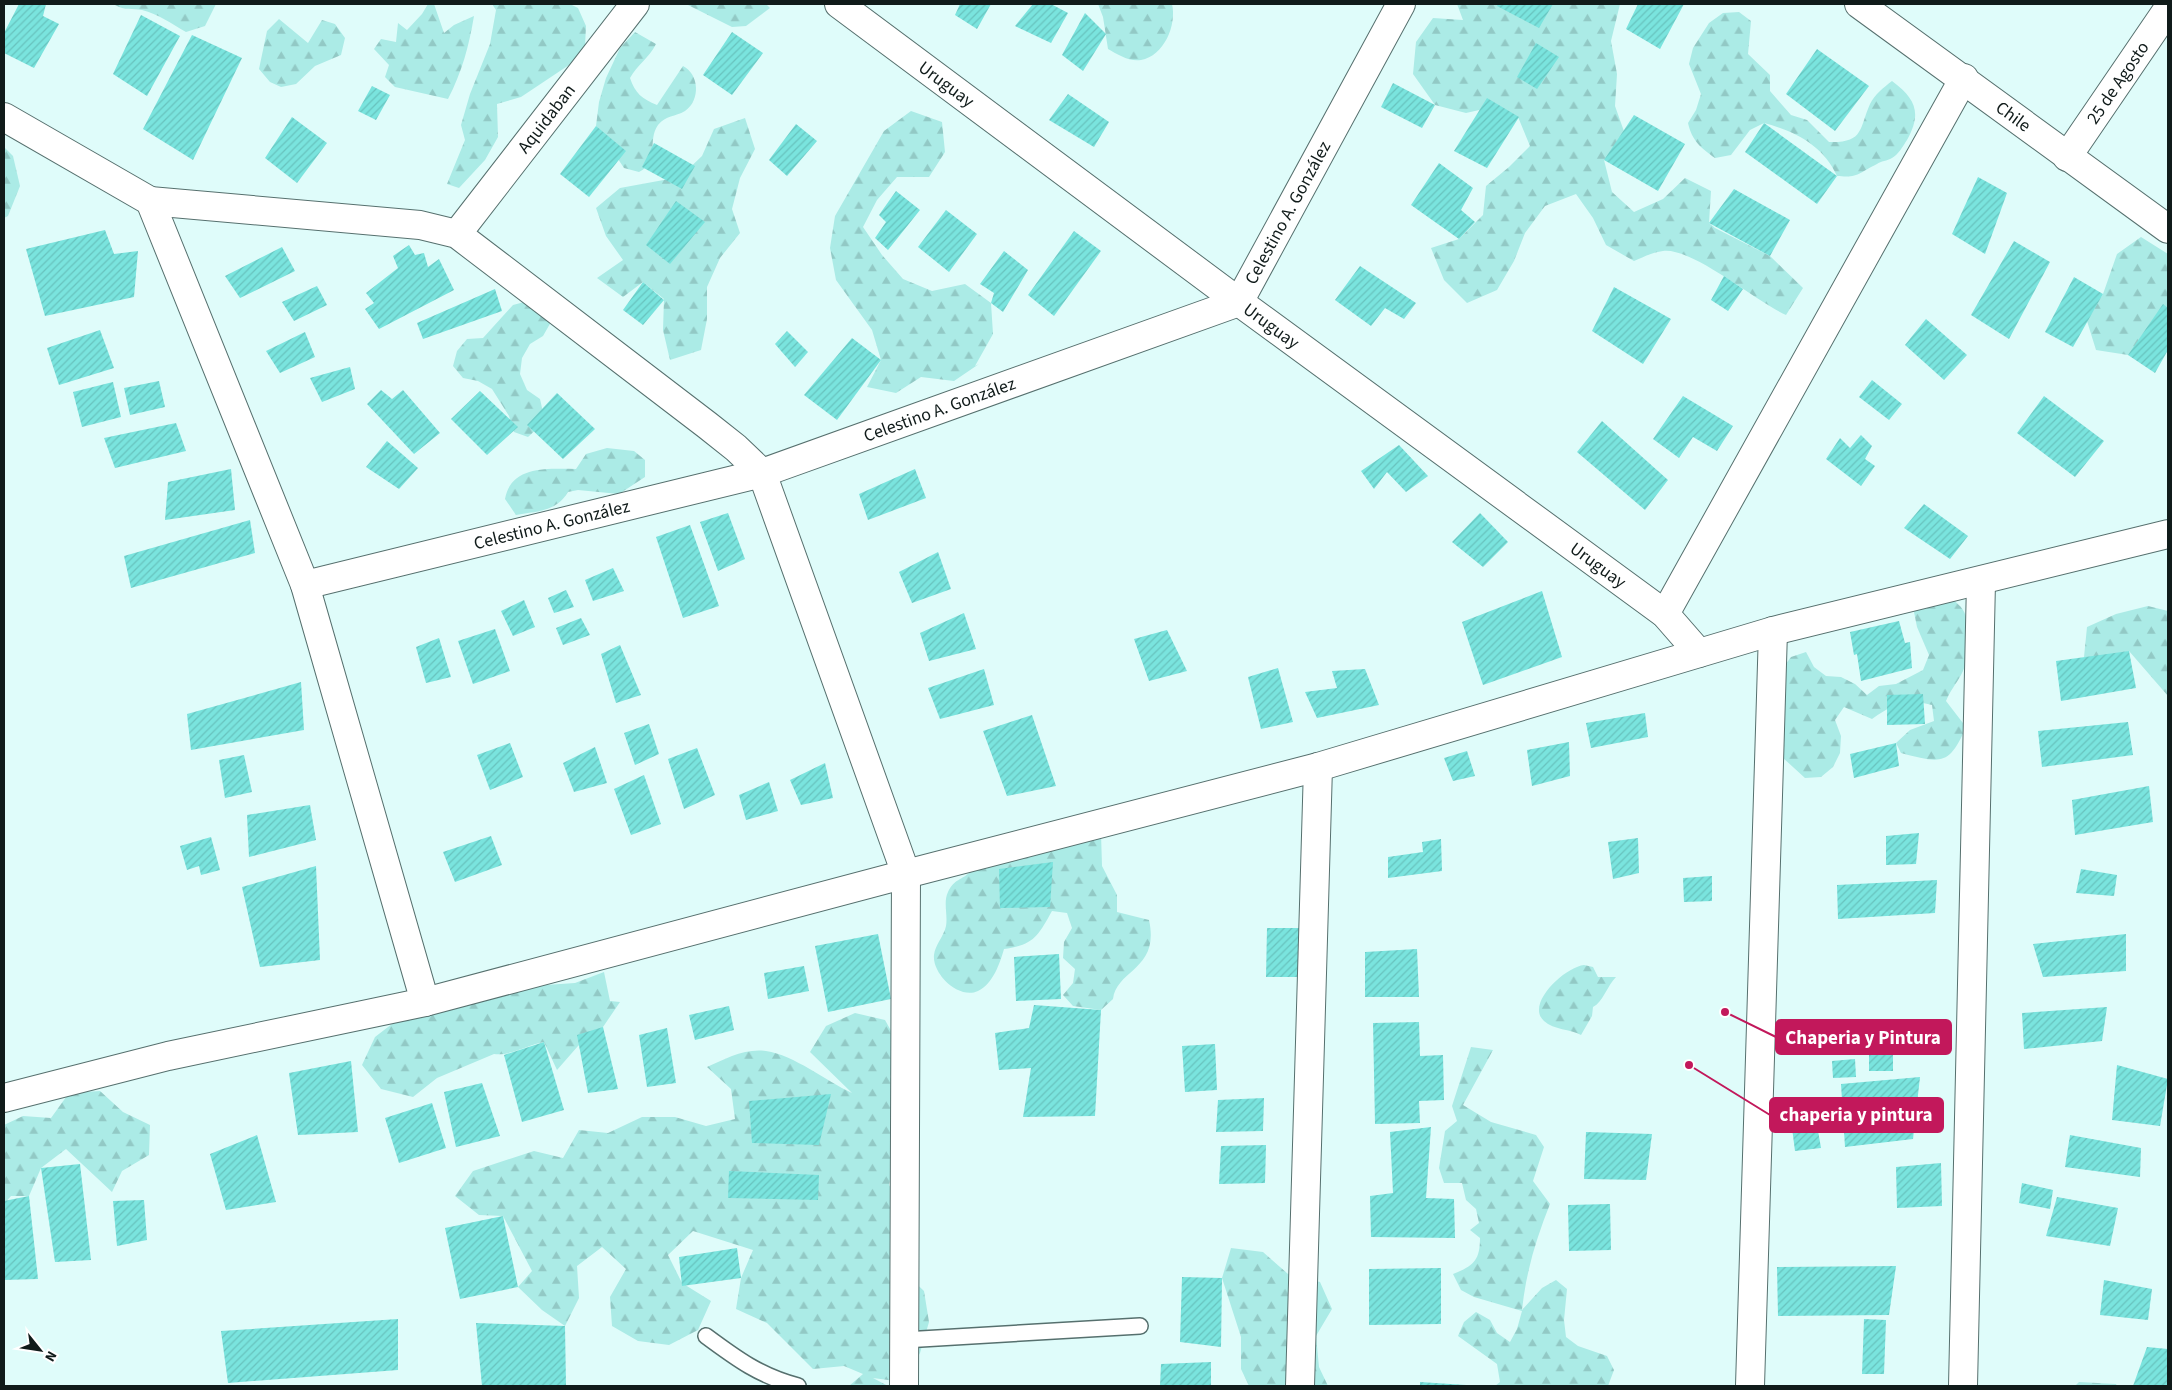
<svg xmlns="http://www.w3.org/2000/svg" width="2172" height="1390" viewBox="0 0 2172 1390" font-family="'Source Sans 3',sans-serif">
<style>
.forest{fill:url(#forest-firs)}
.building{fill:url(#building-hatch)}
.lines{fill:none;stroke-linecap:round;stroke-linejoin:round}
.service-casing{stroke:#56706e;stroke-width:18}
.minor-casing{stroke:#56706e;stroke-width:30}
.service{stroke:#fff;stroke-width:15}
.minor{stroke:#fff;stroke-width:28}
.labels{text-anchor:middle;stroke-width:4.5;stroke-linejoin:round;paint-order:stroke}
.street-label{font-size:18px;fill:#101b1a;stroke:#fff}
.leader{fill:none;stroke:#c2185b;stroke-width:2}
.callout-dot{fill:#c2185b;stroke:#fff;stroke-width:2}
.callout{fill:#c2185b;stroke:#c2185b;stroke-width:2}
.callout-label{font-size:19px;text-anchor:middle;font-weight:bold;fill:#fff}
</style>
<defs>
<pattern id="forest-firs" width="22" height="20" patternUnits="userSpaceOnUse" patternTransform="scale(1.25)"><rect width="22" height="20" fill="#abebe6"/><path d="M5 1l3.5 6h-7zM16 11l3.5 6h-7z" fill="#92c9c5"/></pattern>
<pattern id="building-hatch" width="6" height="6" patternUnits="userSpaceOnUse" patternTransform="scale(1.25)"><rect width="6" height="6" fill="#7ae4de"/><path d="M-1 1l2-2M0 6l6-6M5 7l2-2" fill="none" stroke="#68c3be"/></pattern>
</defs>
<rect width="100%" height="100%" fill="#dffcfa"/>
<g class="forest">
<path d="M116,4H216L205,26L186,32C172,24 158,14 142,10C132,8 125,11 115,5Z"/>
<path d="M428,4H434L444,33L454,25L474,16C469,46 462,72 448,99L395,87L385,77L389,65L374,49L381,39L396,42L398,23L407,30L422,14Z"/>
<polygon points="492,4 570,4 578,8 586,26 585,46 569,65 521,97 497,104 498,137 485,160 459,188 447,184 465,140 461,125 470,94 490,44 496,10"/>
<polygon points="686,4 766,4 770,8 746,26 732,27"/>
<path d="M1098,4H1172C1177,25 1164,56 1141,60C1129,62 1117,54 1108,49L1103,17Z"/>
<path d="M1457,4H1620L1611,41L1617,74L1615,106L1626,137L1604,160L1612,192L1634,212L1663,199L1685,178L1711,191L1709,223L1715,228L1770,256L1803,288L1786,315C1757,302 1692,247 1663,251C1654,252 1643,257 1634,261L1606,245L1593,218L1576,194L1545,206L1525,233L1514,261L1497,290L1467,303L1444,280L1431,248L1459,239L1483,215L1486,186L1509,167L1530,146L1518,117L1497,106L1466,113L1435,105L1413,74L1416,42L1433,18L1463,20Z"/>
<path d="M1739,12L1751,21L1748,54L1770,75V91L1791,115L1807,120L1829,142C1864,143 1859,129 1870,104C1875,94 1883,88 1892,81C1916,99 1922,113 1907,140C1903,146 1898,155 1892,158C1887,161 1881,161 1877,164C1858,173 1860,178 1837,176C1824,146 1795,131 1764,123L1750,130L1731,155L1715,158C1701,148 1692,141 1688,123L1696,110L1701,94L1689,64L1693,48L1709,23L1723,13Z"/>
<polygon points="279,19 308,43 322,20 335,24 345,38 341,55 315,66 296,84 281,87 270,82 259,69 267,31"/>
<path d="M635,32L656,44C649,58 637,65 630,78C635,93 642,99 657,105L683,66C699,74 701,100 685,111C675,117 666,115 658,125C647,140 660,162 639,172L624,168L596,126L599,102L606,78L620,48Z"/>
<polygon points="911,111 942,122 945,152 929,177 897,177 877,200 863,227 882,255 903,279 932,291 965,284 991,303 993,334 975,366 979,364 954,381 921,377 896,393 867,387 881,360 872,330 836,280 830,248 835,216 884,131"/>
<polygon points="745,118 755,149 740,178 732,209 740,233 720,258 707,287 707,319 701,350 670,360 663,330 664,299 643,282 623,297 597,278 623,260 606,236 596,208 620,188 680,177 702,156 714,129"/>
<polygon points="4,147 13,156 20,186 8,216 4,218"/>
<polygon points="2141,237 2168,254 2168,316 2128,355 2096,350 2087,321 2103,294 2117,254"/>
<path d="M528,301L551,322L543,336L530,344L522,358L520,374L527,390L540,399C545,419 544,423 528,437L514,432L509,416L492,389L478,381L463,378L453,366L457,351L467,339L483,338L513,305Z"/>
<path d="M607,448L634,451L645,460V477L619,494L578,490L568,492C556,512 537,511 516,515L505,499C511,465 549,469 576,469L586,454Z"/>
<path d="M1952,598C1955,602 1960,605 1963,610C1972,624 1970,660 1961,675C1956,684 1950,691 1946,701L1966,727C1949,767 1940,763 1901,753L1896,743L1910,730L1934,721L1932,705C1905,698 1894,704 1872,719L1844,707L1835,720L1841,736L1840,753L1833,767L1821,777L1805,778L1782,757V669L1791,657L1806,652L1814,667L1826,676L1841,677L1855,684L1867,695L1879,686L1896,684L1923,670L1929,655L1917,627L1914,612L1923,600Z"/>
<polygon points="2148,606 2168,611 2168,696 2129,651 2115,657 2084,657 2087,627 2116,614"/>
<path d="M1101,833L1102,866L1117,895V912L1149,920C1160,970 1117,969 1113,999L1101,1010L1073,1006L1063,995L1073,983L1075,969L1063,958L1064,942L1072,928L1067,913L1052,911C1038,936 1034,945 1004,949C1000,963 993,984 978,991C959,1000 932,974 934,955C935,945 944,936 946,926C948,915 943,902 948,892C954,879 962,880 970,872C973,869 975,862 978,858Z"/>
<path d="M1584,965L1593,967L1598,977H1616C1607,986 1603,1002 1593,1007L1592,1016L1581,1035C1570,1029 1554,1030 1544,1021C1525,1004 1565,967 1584,965Z"/>
<path d="M604,972L610,1001L620,1002L603,1027L578,1046L557,1070L544,1042C527,1045 511,1056 494,1054L437,1078L413,1097L381,1089L362,1065L375,1037L401,1017L515,981L546,985L575,983Z"/>
<path d="M855,1013L885,1020L900,1047L890,1077L908,1102L889,1185L905,1210L901,1269L924,1291L929,1322L920,1353L903,1382L873,1378L888,1386H849L863,1374L844,1366L813,1369L767,1323L736,1309L741,1278L753,1250L693,1231L668,1255L682,1283L711,1301L698,1330L669,1345L638,1341L612,1326L610,1297L626,1269L602,1247L577,1266L579,1298L565,1326L542,1310L518,1287L532,1271L503,1216L479,1215L455,1196L473,1171L534,1151L563,1158L579,1130L608,1133L642,1117H675L706,1126L735,1119L731,1089L707,1067C725,1059 745,1048 766,1051C794,1055 826,1081 852,1093L810,1052L826,1026Z"/>
<path d="M1471,1047L1493,1050L1463,1105L1491,1122L1536,1135L1544,1147L1533,1181L1550,1204C1536,1239 1526,1272 1522,1310L1542,1288L1556,1280L1567,1289L1564,1320L1566,1337L1578,1346L1607,1356L1614,1370L1608,1386H1495L1500,1382L1497,1364L1458,1336L1464,1322L1476,1312L1490,1320L1497,1333L1510,1342L1517,1329L1522,1311L1474,1297L1461,1290L1453,1274C1473,1266 1480,1261 1480,1238L1470,1230L1479,1223L1476,1209L1466,1200L1462,1183H1444L1439,1168L1445,1131L1457,1121L1452,1106Z"/>
<polygon points="100,1091 123,1112 150,1125 149,1155 122,1171 112,1192 66,1149 41,1168 29,1196 11,1196 4,1204 4,1125 23,1116 51,1118 69,1093"/>
<polygon points="1231,1248 1263,1252 1288,1274 1320,1282 1332,1309 1316,1336 1319,1367 1328,1386 1249,1386 1241,1369 1241,1337 1222,1278"/>
<polygon points="2079,1382 2116,1384 2117,1386 2075,1386"/>
</g>
<g class="building">
<polygon points="19,4 46,4 43,16 59,24 34,68 4,53 4,33"/>
<polygon points="960,4 991,4 977,29 955,15"/>
<polygon points="1033,4 1051,4 1068,13 1051,43 1015,26"/>
<polygon points="1498,4 1553,4 1539,28 1497,6"/>
<polygon points="1638,4 1684,4 1660,49 1626,29"/>
<polygon points="1085,13 1106,34 1083,71 1062,55"/>
<polygon points="141,15 180,36 147,96 113,74"/>
<polygon points="732,32 763,53 732,95 703,75"/>
<polygon points="192,35 242,58 193,160 143,129"/>
<polygon points="1536,43 1559,57 1537,89 1517,77"/>
<polygon points="1817,49 1869,86 1835,131 1786,94"/>
<polygon points="1393,83 1435,105 1422,128 1381,107"/>
<polygon points="372,86 390,95 376,120 358,111"/>
<polygon points="1068,94 1109,122 1094,147 1049,120"/>
<polygon points="1487,98 1519,117 1487,168 1454,151"/>
<polygon points="1634,115 1685,144 1658,191 1604,160"/>
<polygon points="292,117 327,143 297,183 265,158"/>
<polygon points="1764,123 1837,176 1817,204 1745,152"/>
<polygon points="796,124 817,141 787,176 769,160"/>
<polygon points="596,126 626,151 589,197 560,174"/>
<polygon points="654,143 695,166 682,189 642,167"/>
<polygon points="1439,163 1473,188 1461,210 1475,222 1459,239 1411,205"/>
<polygon points="1978,177 2007,193 1985,254 1952,234"/>
<polygon points="1734,189 1790,220 1770,256 1709,223"/>
<polygon points="896,191 920,210 888,250 875,238 886,222 879,215"/>
<polygon points="676,201 705,222 670,264 646,245"/>
<polygon points="946,210 977,234 949,272 918,247"/>
<polygon points="105,230 114,254 138,251 134,297 45,316 26,249"/>
<polygon points="1074,231 1101,251 1054,316 1028,295"/>
<polygon points="2014,241 2050,262 2009,339 1971,315"/>
<polygon points="409,245 415,255 424,253 428,267 439,259 454,290 379,329 365,309 374,303 366,293 398,268 393,256"/>
<polygon points="282,247 295,271 240,298 225,276"/>
<polygon points="1004,251 1028,270 1003,312 991,303 994,293 980,284"/>
<polygon points="1360,266 1416,303 1404,319 1385,308 1371,326 1335,300"/>
<polygon points="1724,276 1743,289 1728,311 1711,300"/>
<polygon points="2074,277 2103,294 2073,347 2045,332"/>
<polygon points="643,282 664,300 643,325 623,310"/>
<polygon points="317,286 327,305 294,321 282,302"/>
<polygon points="1614,287 1671,319 1643,364 1592,331"/>
<polygon points="495,289 502,311 423,339 417,323"/>
<polygon points="2163,304 2168,308 2168,350 2155,373 2128,355"/>
<polygon points="1926,319 1967,355 1944,380 1905,345"/>
<polygon points="100,330 114,368 59,385 47,348"/>
<polygon points="787,331 808,352 795,367 775,344"/>
<polygon points="305,332 315,357 280,373 266,351"/>
<polygon points="852,338 881,360 837,420 804,395"/>
<polygon points="350,367 355,389 322,402 310,378"/>
<polygon points="1872,380 1902,404 1889,420 1859,397"/>
<polygon points="159,381 165,407 130,415 124,388"/>
<polygon points="113,382 121,417 82,427 73,392"/>
<polygon points="381,390 392,399 403,390 440,433 414,454 367,404"/>
<polygon points="480,391 518,427 487,455 451,419"/>
<polygon points="557,393 595,429 563,459 527,425"/>
<polygon points="1683,396 1733,426 1717,451 1693,437 1679,458 1653,439"/>
<polygon points="2044,396 2104,441 2075,477 2017,433"/>
<polygon points="1602,421 1668,480 1645,510 1577,452"/>
<polygon points="176,423 186,451 115,468 104,438"/>
<polygon points="1861,435 1872,446 1865,459 1875,466 1861,486 1826,459 1840,438 1850,448"/>
<polygon points="387,441 418,468 399,489 366,467"/>
<polygon points="1399,445 1428,476 1406,492 1387,472 1374,489 1361,471"/>
<polygon points="231,469 235,510 165,520 168,482"/>
<polygon points="915,469 926,498 868,520 859,494"/>
<polygon points="1924,504 1968,536 1950,559 1904,528"/>
<polygon points="728,513 745,559 718,571 700,522"/>
<polygon points="1480,513 1508,542 1483,567 1452,542"/>
<polygon points="250,520 255,553 131,588 124,556"/>
<polygon points="690,525 719,606 683,618 656,537"/>
<polygon points="938,552 951,589 912,603 899,572"/>
<polygon points="613,568 624,591 593,601 585,580"/>
<polygon points="566,590 574,607 554,613 548,598"/>
<polygon points="1542,591 1562,657 1483,685 1462,622"/>
<polygon points="524,600 535,627 513,636 501,611"/>
<polygon points="964,613 976,649 929,661 920,633"/>
<polygon points="581,618 590,635 563,645 556,628"/>
<polygon points="1899,621 1905,643 1910,642 1912,668 1861,681 1857,654 1854,655 1850,632"/>
<polygon points="495,629 510,671 473,684 458,641"/>
<polygon points="1167,630 1187,671 1149,681 1134,639"/>
<polygon points="439,638 451,677 426,683 416,647"/>
<polygon points="620,645 641,695 616,703 601,654"/>
<polygon points="2129,651 2136,688 2061,701 2056,661"/>
<polygon points="1278,668 1293,722 1261,729 1248,677"/>
<polygon points="984,669 994,705 940,719 928,688"/>
<polygon points="1365,669 1379,705 1317,718 1305,692 1337,688 1332,671"/>
<polygon points="301,682 304,730 191,750 187,714"/>
<polygon points="1923,694 1925,724 1887,725 1887,695"/>
<polygon points="1645,713 1648,737 1591,748 1586,723"/>
<polygon points="1032,715 1056,786 1007,796 983,731"/>
<polygon points="2128,722 2133,755 2042,767 2038,731"/>
<polygon points="649,724 659,754 635,765 624,733"/>
<polygon points="1569,742 1570,776 1532,786 1527,750"/>
<polygon points="510,743 523,777 490,790 477,755"/>
<polygon points="1896,743 1899,766 1854,778 1850,754"/>
<polygon points="595,747 607,783 574,792 563,763"/>
<polygon points="697,748 715,795 684,809 668,759"/>
<polygon points="1467,751 1475,776 1453,781 1444,758"/>
<polygon points="244,755 252,792 225,798 219,760"/>
<polygon points="825,763 833,798 801,805 790,780"/>
<polygon points="644,775 661,824 631,835 614,789"/>
<polygon points="769,782 778,811 746,820 739,795"/>
<polygon points="2149,786 2153,822 2075,835 2072,800"/>
<polygon points="310,805 316,840 249,857 247,815"/>
<polygon points="1919,833 1916,864 1886,865 1886,836"/>
<polygon points="491,836 502,865 455,882 443,852"/>
<polygon points="211,837 220,870 201,875 199,866 187,870 180,846"/>
<polygon points="1638,838 1639,873 1613,879 1608,842"/>
<polygon points="1441,839 1442,871 1388,878 1388,857 1423,852 1422,842"/>
<polygon points="1053,862 1050,907 1000,908 999,869"/>
<polygon points="316,866 320,960 260,967 242,887"/>
<polygon points="2081,869 2117,875 2114,896 2076,893"/>
<polygon points="1712,876 1712,901 1684,902 1683,878"/>
<polygon points="1937,880 1935,913 1838,919 1837,885"/>
<polygon points="1267,928 1301,928 1301,977 1266,977"/>
<polygon points="878,934 891,999 828,1012 815,946"/>
<polygon points="2126,934 2126,971 2043,977 2033,944"/>
<polygon points="1417,949 1419,997 1365,997 1365,952"/>
<polygon points="1059,954 1061,999 1016,1001 1014,957"/>
<polygon points="804,966 809,991 768,999 764,973"/>
<polygon points="1034,1005 1101,1010 1095,1116 1023,1117 1031,1068 999,1070 995,1033 1029,1028"/>
<polygon points="729,1006 734,1030 695,1040 689,1015"/>
<polygon points="2107,1007 2102,1041 2024,1049 2022,1013"/>
<polygon points="1419,1022 1420,1056 1443,1055 1444,1100 1419,1101 1420,1123 1375,1124 1373,1023"/>
<polygon points="603,1027 618,1089 588,1093 577,1035"/>
<polygon points="667,1028 676,1083 647,1087 639,1035"/>
<polygon points="1869,1030 1893,1031 1893,1071 1869,1071"/>
<polygon points="544,1042 564,1110 522,1122 504,1055"/>
<polygon points="1215,1044 1217,1090 1185,1092 1182,1046"/>
<polygon points="1855,1059 1856,1077 1833,1078 1832,1061"/>
<polygon points="351,1061 358,1132 298,1135 289,1073"/>
<polygon points="2117,1065 2168,1079 2160,1126 2112,1120"/>
<polygon points="1920,1077 1913,1139 1845,1147 1841,1084"/>
<polygon points="482,1083 500,1136 456,1147 444,1092"/>
<polygon points="831,1094 819,1145 752,1143 749,1101"/>
<polygon points="1264,1098 1263,1131 1216,1132 1218,1100"/>
<polygon points="432,1103 446,1148 399,1163 385,1118"/>
<polygon points="1817,1125 1821,1148 1795,1151 1792,1128"/>
<polygon points="1431,1127 1426,1198 1454,1199 1455,1238 1371,1237 1370,1196 1393,1193 1390,1132"/>
<polygon points="1586,1132 1652,1134 1646,1180 1584,1179"/>
<polygon points="257,1135 276,1202 226,1210 210,1154"/>
<polygon points="2070,1135 2141,1148 2140,1177 2065,1167"/>
<polygon points="1266,1145 1265,1183 1219,1184 1221,1146"/>
<polygon points="1941,1163 1942,1206 1897,1208 1896,1167"/>
<polygon points="80,1164 91,1260 55,1262 41,1168"/>
<polygon points="729,1171 819,1175 818,1200 728,1198"/>
<polygon points="2022,1183 2053,1190 2050,1209 2019,1203"/>
<polygon points="29,1196 38,1279 4,1280 4,1201"/>
<polygon points="2057,1197 2118,1208 2110,1246 2046,1236"/>
<polygon points="144,1200 147,1240 117,1246 113,1201"/>
<polygon points="1610,1204 1611,1250 1569,1251 1568,1205"/>
<polygon points="503,1216 518,1287 460,1299 445,1228"/>
<polygon points="737,1248 741,1278 682,1286 679,1257"/>
<polygon points="1896,1266 1889,1315 1778,1316 1777,1267"/>
<polygon points="1441,1268 1441,1324 1369,1325 1369,1269"/>
<polygon points="1182,1277 1222,1278 1221,1347 1180,1342"/>
<polygon points="2104,1280 2152,1289 2148,1320 2100,1315"/>
<polygon points="398,1319 398,1370 228,1383 221,1331"/>
<polygon points="1864,1319 1886,1320 1884,1374 1862,1374"/>
<polygon points="476,1323 565,1326 566,1386 482,1386"/>
<polygon points="2147,1347 2168,1349 2168,1386 2133,1386"/>
<polygon points="1211,1362 1211,1386 1160,1386 1161,1364"/>
<polygon points="1420,1382 1466,1385 1466,1386 1420,1386"/>
</g>
<g class="lines">
<g class="service-casing">
<g id="service">
<path d="M706,1336C737,1359 760,1376 798,1386"/>
<polyline points="904,1340 1140,1326"/>
</g>
</g>
<g class="minor-casing">
<g id="minor">
<path id="s1" d="M839,4L1239,302L1665,614L1699,653"/>
<path id="s2" d="M1859,4L2168,229"/>
<polyline points="4,117 150,201 305,585 425,1002"/>
<path id="s3" d="M2067,157L2168,9"/>
<polyline points="150,201 420,225 457,234 707,425 736,448 762,473 906,874 904,1386"/>
<path id="s4" d="M457,234L635,4"/>
<path id="s5" d="M305,585L762,473L1239,302L1401,4"/>
<polyline points="1665,614 1964,78"/>
<polyline points="4,1098 168,1056 425,1002 906,874 1318,767 1773,631 2168,534"/>
<polyline points="1300,1386 1318,767"/>
<polyline points="1750,1386 1773,631"/>
<polyline points="1963,1386 1981,582"/>
</g>
</g>
<use href="#service" class="service"/>
<use href="#minor" class="minor"/>
</g>
<g class="labels">
<g class="street-label">
<text dy="6" stroke="none"><textPath href="#s3" startOffset="90">25 de Agosto</textPath></text>
<text dy="6" stroke="none"><textPath href="#s1" startOffset="134">Uruguay</textPath></text>
<text dy="6" stroke="none"><textPath href="#s2" startOffset="191">Chile</textPath></text>
<text dy="6" stroke="none"><textPath href="#s4" startOffset="146">Aquidaban</textPath></text>
<text dy="6" stroke="none"><textPath href="#s5" startOffset="1079">Celestino A. González</textPath></text>
<text dy="6" stroke="none"><textPath href="#s1" startOffset="539">Uruguay</textPath></text>
<text dy="6" stroke="none"><textPath href="#s5" startOffset="659">Celestino A. González</textPath></text>
<text dy="6" stroke="none"><textPath href="#s5" startOffset="254">Celestino A. González</textPath></text>
<text dy="6" stroke="none"><textPath href="#s1" startOffset="944">Uruguay</textPath></text>
</g>
</g>
<path class="leader" d="M1725 1012L1776 1037M1689 1065L1770 1115"/>
<g class="callout-dot">
<circle cx="1725" cy="1012" r="5"/>
<circle cx="1689" cy="1065" r="5"/>
</g>
<g class="callout">
<rect x="1776" y="1020" width="175" height="34" rx="5"/>
<rect x="1770" y="1098" width="173" height="34" rx="5"/>
</g>
<g class="callout-label">
<text x="1863" y="1044">Chaperia y Pintura</text>
<text x="1856" y="1121">chaperia y pintura</text>
</g>
<rect width="2172" height="1390" fill="none" stroke="#101b1a" stroke-width="10"/>
<g transform="translate(40 1350) rotate(120)" stroke="#ffffff" stroke-width="4" paint-order="stroke">
<path d="M0-4L9 19L0 12L-9 19Z" fill="#101b1a"/>
<text y="-8" font-size="14" font-weight="bold" text-anchor="middle" fill="#101b1a">N</text>
</g>
</svg>
